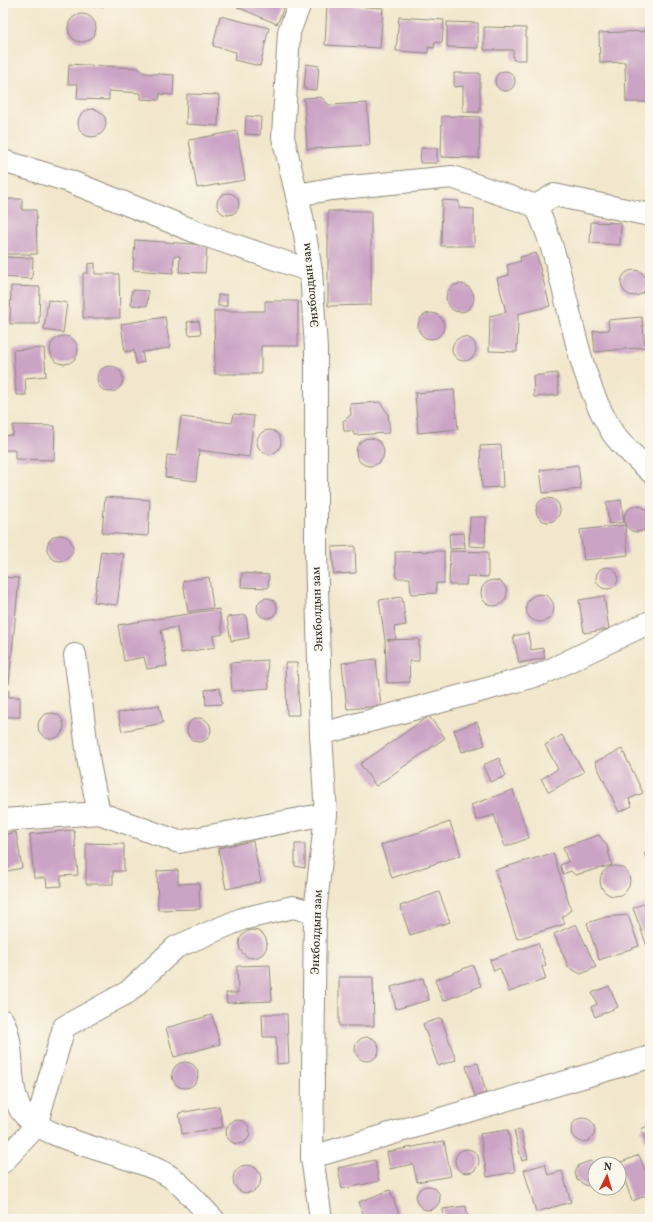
<svg xmlns="http://www.w3.org/2000/svg" width="653" height="1222" viewBox="0 0 653 1222" font-family="Vollkorn,serif">
<style>
.building{fill:#caa3c5}
.lines{fill:none;stroke-linecap:round;stroke-linejoin:round}
.minor-casing{stroke:#8e897c;stroke-width:24}
.minor{stroke:#fff;stroke-width:22}
.labels{text-anchor:middle;stroke-width:3;stroke-linejoin:round;paint-order:stroke}
.street-label{font-size:12px;fill:#2b2b2b;stroke:#fbf7ec}
</style>
<rect width="100%" height="100%" fill="#fbf7ec"/>
<filter id="ink" filterUnits="userSpaceOnUse"><feTurbulence type="fractalNoise" baseFrequency=".025" numOctaves="2"/><feDisplacementMap in="SourceGraphic" scale="8" xChannelSelector="R" yChannelSelector="G"/><feConvolveMatrix kernelMatrix="1 2 1 2 8 2 1 2 1" color-interpolation-filters="sRGB"/></filter>
<filter id="wash" filterUnits="userSpaceOnUse"><feTurbulence type="fractalNoise" baseFrequency=".012" numOctaves="4" result="noise"/><feDisplacementMap in="SourceGraphic" scale="16" xChannelSelector="R" yChannelSelector="G"/><feGaussianBlur stdDeviation="0.9" result="paint"/><feColorMatrix in="noise" values="0 0 0 0 0 0 0 0 0 0 0 0 0 0 0 0 0 1.4 0 .05"/><feComposite in="paint" operator="in"/></filter>
<g filter="url(#wash)">
<rect width="100%" height="100%" fill="#f2e7cc"/>
<g id="blocks">
<g class="building">
<polygon points="79,3 103,3 103,7"/>
<polygon points="238,3 286,3 277,24 237,7"/>
<polygon points="327,4 383,8 380,48 325,45"/>
<circle cx="82" cy="28" r="14"/>
<polygon points="220,16 269,28 260,66 234,60 236,52 213,46"/>
<polygon points="399,17 444,20 442,43 435,42 434,48 428,47 428,53 396,51"/>
<polygon points="447,22 478,23 478,48 447,47"/>
<polygon points="484,27 526,28 526,60 513,60 513,50 484,50"/>
<polygon points="650,31 650,102 626,102 625,62 600,63 599,33"/>
<polygon points="69,64 138,68 144,73 174,75 173,95 160,94 159,100 141,99 141,93 109,91 109,100 77,99 78,84 68,84"/>
<polygon points="306,64 319,66 317,90 304,89"/>
<circle cx="505" cy="81" r="10"/>
<polygon points="454,73 480,73 480,112 463,112 463,86 454,87"/>
<polygon points="187,94 219,95 218,126 186,124"/>
<polygon points="321,97 329,105 367,103 370,145 307,149 304,98"/>
<circle cx="92" cy="123" r="14"/>
<polygon points="246,116 261,117 260,135 245,134"/>
<polygon points="442,116 480,117 479,158 441,157"/>
<polygon points="237,131 245,180 197,188 189,140"/>
<polygon points="421,148 437,148 437,163 420,163"/>
<circle cx="228" cy="204" r="11"/>
<polygon points="3,199 22,199 22,210 36,210 37,254 3,254"/>
<polygon points="442,200 459,201 459,208 474,209 474,246 441,246"/>
<polygon points="328,211 371,211 371,305 328,306"/>
<polygon points="591,222 621,223 620,245 590,243"/>
<polygon points="135,240 207,245 205,273 179,272 180,256 174,256 173,273 133,270"/>
<polygon points="536,253 550,306 518,314 517,352 489,351 490,316 506,312 497,278 509,275 507,265 521,261 520,257"/>
<polygon points="3,257 33,258 32,279 3,277"/>
<polygon points="95,263 95,274 119,274 120,318 83,318 83,273 88,273 88,264"/>
<circle cx="634" cy="283" r="13"/>
<circle cx="460" cy="298" r="14"/>
<polygon points="11,286 40,287 39,324 10,324"/>
<polygon points="132,290 148,291 147,306 131,305"/>
<rect x="218" y="295" width="9" height="11"/>
<polygon points="48,300 67,303 63,333 44,330"/>
<polygon points="265,301 298,301 298,346 261,346 261,374 215,374 214,311 265,311"/>
<circle cx="431" cy="326" r="13"/>
<polygon points="165,317 170,348 142,352 144,362 136,364 134,350 125,352 121,324"/>
<polygon points="642,317 645,347 595,352 593,331 609,330 608,320"/>
<polygon points="199,321 201,334 189,335 187,322"/>
<circle cx="64" cy="350" r="14"/>
<circle cx="464" cy="349" r="12"/>
<polygon points="44,348 46,376 25,378 26,395 16,395 13,350"/>
<circle cx="110" cy="379" r="13"/>
<polygon points="557,373 559,395 534,397 533,376"/>
<polygon points="454,390 458,429 418,433 415,393"/>
<polygon points="380,402 388,414 390,433 354,435 353,431 344,431 343,421 351,415 350,404"/>
<polygon points="234,414 254,416 249,457 199,450 196,481 165,477 167,455 176,456 181,417 232,423"/>
<polygon points="13,425 55,426 54,460 15,459 15,450 3,450 3,436 13,435"/>
<circle cx="269" cy="442" r="12"/>
<circle cx="370" cy="452" r="14"/>
<polygon points="501,445 503,487 482,488 480,446"/>
<polygon points="578,465 581,489 543,493 540,470"/>
<polygon points="105,497 150,500 148,536 102,533"/>
<circle cx="548" cy="510" r="12"/>
<polygon points="621,500 624,522 609,524 606,502"/>
<circle cx="637" cy="519" r="13"/>
<polygon points="470,517 486,517 485,547 469,546"/>
<polygon points="625,525 628,555 584,560 580,530"/>
<polygon points="464,533 465,548 450,549 449,534"/>
<circle cx="60" cy="548" r="13"/>
<polygon points="355,546 356,573 334,574 332,547"/>
<polygon points="101,551 124,554 117,605 94,602"/>
<polygon points="444,551 444,583 436,583 436,593 411,594 410,578 396,578 395,552"/>
<polygon points="450,551 488,552 488,577 467,576 466,585 449,585"/>
<circle cx="607" cy="578" r="11"/>
<polygon points="242,573 269,575 268,588 241,587"/>
<polygon points="3,577 19,578 9,684 3,684"/>
<polygon points="209,577 213,608 188,612 183,581"/>
<circle cx="494" cy="593" r="13"/>
<circle cx="540" cy="608" r="14"/>
<polygon points="604,596 609,629 584,633 579,600"/>
<polygon points="402,597 406,625 394,627 396,639 387,640 419,639 419,661 409,661 410,682 387,683 385,640 379,600"/>
<circle cx="267" cy="608" r="10"/>
<polygon points="219,609 223,634 213,636 215,647 181,653 177,627 161,630 167,666 147,669 144,657 124,661 118,625"/>
<polygon points="246,615 249,638 231,641 227,617"/>
<polygon points="528,633 531,650 543,648 545,658 519,663 513,636"/>
<polygon points="376,659 381,706 347,709 342,663"/>
<polygon points="267,660 269,688 232,691 230,663"/>
<polygon points="285,663 297,663 299,715 287,715"/>
<polygon points="220,688 222,704 206,705 205,690"/>
<polygon points="3,690 9,690 9,697 20,697 20,717 3,717"/>
<polygon points="159,705 163,723 122,731 118,713"/>
<circle cx="51" cy="726" r="13"/>
<polygon points="429,716 445,738 376,786 360,764"/>
<circle cx="199" cy="730" r="12"/>
<polygon points="477,722 485,745 462,752 454,730"/>
<polygon points="562,735 584,772 549,792 541,779 558,769 545,745"/>
<polygon points="622,749 643,793 629,799 632,806 619,812 595,762"/>
<polygon points="499,758 506,776 490,782 483,765"/>
<polygon points="513,790 529,838 505,847 494,815 476,820 471,805"/>
<polygon points="450,822 461,855 392,878 381,845"/>
<polygon points="74,830 78,875 61,876 61,886 47,887 46,878 34,878 30,834"/>
<polygon points="16,832 22,868 3,872 3,835"/>
<polygon points="599,835 607,846 612,865 575,875 571,871 563,874 560,865 568,862 563,847"/>
<polygon points="253,841 261,882 226,889 218,848"/>
<polygon points="86,843 124,844 124,871 113,871 113,884 86,884"/>
<polygon points="295,844 305,844 305,868 295,866"/>
<polygon points="650,850 650,862 644,854"/>
<polygon points="553,853 571,910 562,917 565,924 517,939 495,870"/>
<circle cx="615" cy="881" r="15"/>
<polygon points="178,870 178,884 199,883 200,909 158,910 157,871"/>
<polygon points="439,892 450,922 410,935 400,906"/>
<polygon points="650,901 650,944 647,946 633,908"/>
<polygon points="628,915 639,946 599,960 587,923 606,917"/>
<polygon points="576,924 596,967 581,974 569,968 554,934"/>
<circle cx="253" cy="944" r="14"/>
<polygon points="538,943 546,965 542,967 546,979 509,992 500,968 494,971 490,960"/>
<polygon points="270,965 272,1001 227,1003 226,993 238,993 237,966"/>
<polygon points="473,965 481,986 443,1001 435,980"/>
<polygon points="339,977 373,977 374,1026 339,1026"/>
<polygon points="423,978 429,1000 396,1009 391,987"/>
<polygon points="609,986 618,1007 595,1017 591,1007 597,1004 592,993"/>
<polygon points="262,1014 287,1014 289,1063 277,1064 276,1037 263,1037"/>
<polygon points="212,1015 220,1044 174,1057 166,1028"/>
<polygon points="441,1018 456,1060 438,1066 423,1024"/>
<circle cx="367" cy="1049" r="12"/>
<circle cx="185" cy="1075" r="13"/>
<polygon points="478,1063 486,1093 475,1097 466,1066"/>
<polygon points="219,1106 223,1127 182,1134 179,1113"/>
<circle cx="583" cy="1130" r="12"/>
<circle cx="238" cy="1132" r="12"/>
<polygon points="650,1125 650,1152 641,1129"/>
<polygon points="508,1130 515,1172 487,1177 480,1134"/>
<polygon points="521,1130 528,1159 522,1161 514,1131"/>
<polygon points="444,1141 451,1176 417,1182 413,1164 390,1169 387,1152"/>
<circle cx="467" cy="1161" r="12"/>
<polygon points="639,1155 650,1182 650,1194 632,1201 619,1163"/>
<polygon points="375,1160 379,1181 342,1189 338,1168"/>
<polygon points="590,1161 595,1164 595,1183 587,1186 577,1180 575,1172 579,1165"/>
<polygon points="545,1164 548,1175 562,1171 571,1202 536,1212 524,1170"/>
<circle cx="247" cy="1179" r="14"/>
<circle cx="428" cy="1198" r="12"/>
<polygon points="390,1190 401,1219 365,1219 359,1202"/>
<polygon points="466,1206 468,1219 444,1219 443,1209"/>
</g>
</g>
</g>
<g filter="url(#ink)">
<use href="#blocks" fill-opacity="0" stroke="#8e897c" stroke-width="1"/>
<g class="lines">
<g class="minor-casing">
<g id="minor">
<polyline points="300,3 289,32 283,137 302,217 311,271 316,349 316,551 321,734 326,814 315,913 312,1157 321,1219"/>
<polyline points="3,161 69,181 204,235 311,271"/>
<polyline points="297,195 331,189 452,177 536,206 554,195 650,215"/>
<path d="M536,206C570,278 570,363 612,432C620,445 639,460 650,471"/>
<polyline points="75,655 89,764 99,813"/>
<polyline points="321,734 542,674 650,622"/>
<polyline points="3,820 99,813 179,842 326,814"/>
<path d="M3,1021C16,1048 7,1080 19,1107C35,1142 140,1154 172,1178C187,1189 200,1206 213,1219"/>
<polyline points="312,1157 650,1057"/>
<polyline points="3,1162 36,1126 64,1027 128,992 176,947 242,919 293,907 315,913"/>
</g>
</g>
<use href="#minor" class="minor"/>
</g>
</g>
<g class="labels">
<g class="street-label">
<text transform="translate(310 285) rotate(-96)" y="4">Энхболдын зам</text>
<text transform="translate(317 609) rotate(-92)" y="4">Энхболдын зам</text>
<text transform="translate(316 932) rotate(-88)" y="4">Энхболдын зам</text>
</g>
</g>
<rect width="653" height="1222" fill="none" stroke="#fbf7ec" stroke-width="16"/>
<g transform="translate(607 1176) rotate(5)"><circle r="19" fill="#fbf7ec" stroke="#a8a59f"/>
<path d="M0-3L7 15L0 10L-7 15Z" fill="#c8321e"/>
<text y="-6" font-size="11" font-weight="bold" text-anchor="middle" fill="#2b2b2b">N</text>
</g>
</svg>
